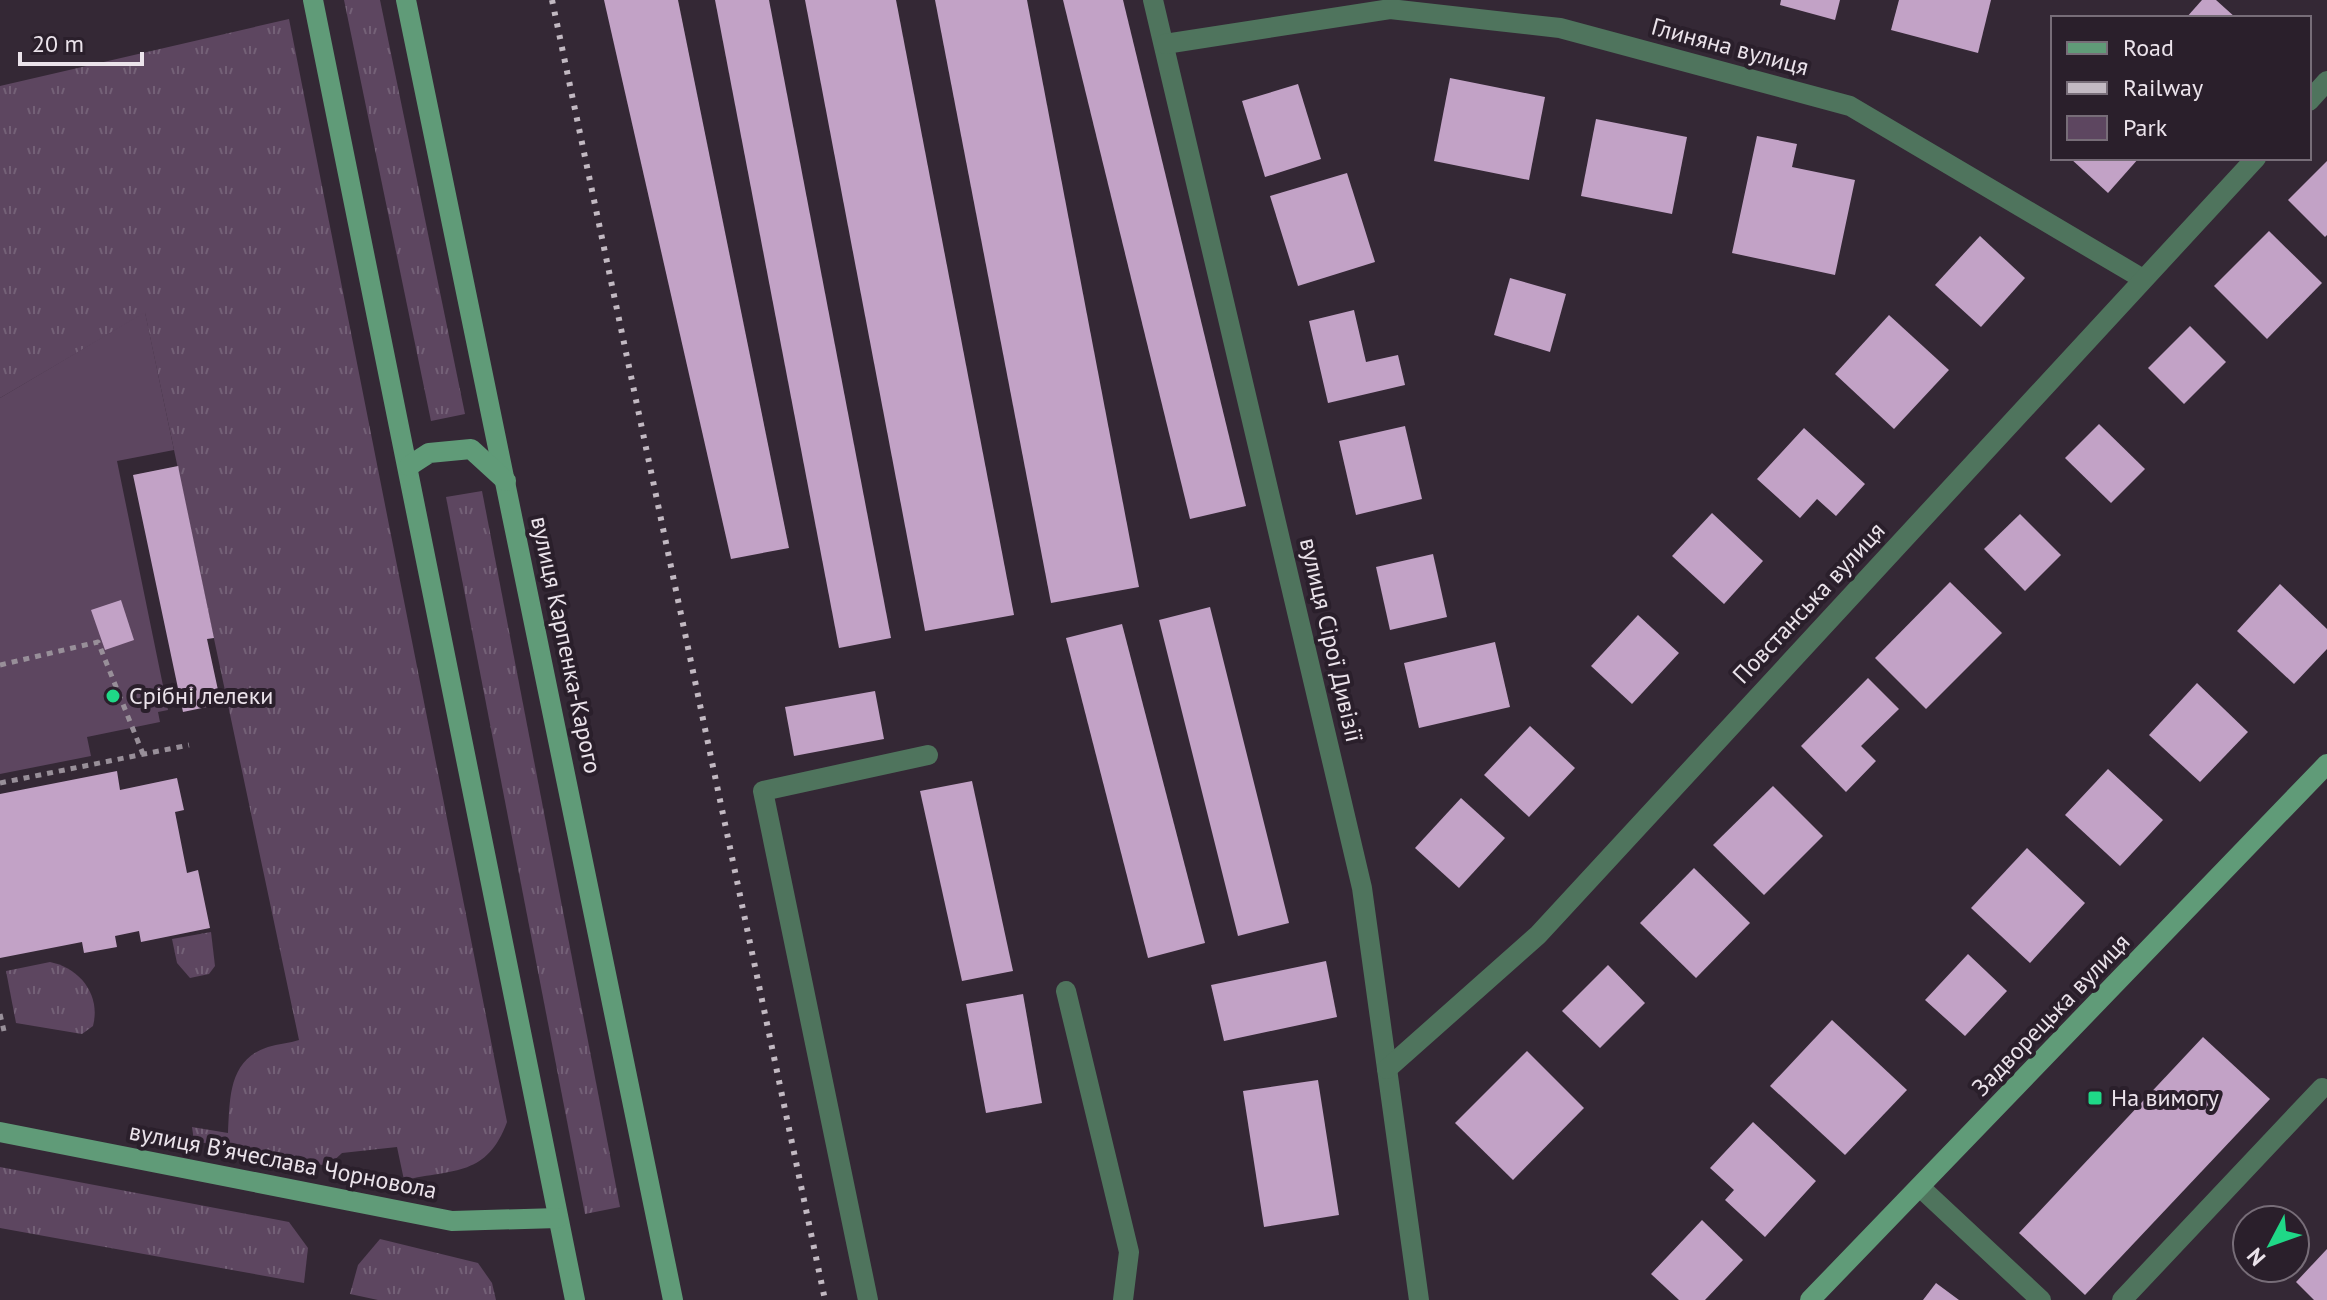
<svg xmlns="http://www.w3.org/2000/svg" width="2327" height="1300" viewBox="0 0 2327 1300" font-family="'PT Sans',sans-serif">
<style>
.grass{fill:url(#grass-tufts)}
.park{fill:#5d4660}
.building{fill:#c2a2c6}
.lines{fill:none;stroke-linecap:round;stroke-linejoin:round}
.path{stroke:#988f99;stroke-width:5;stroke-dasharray:6 6;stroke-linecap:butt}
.lane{stroke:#4f745d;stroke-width:20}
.street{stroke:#4f745d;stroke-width:20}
.secondary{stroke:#609b78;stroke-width:20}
.rail{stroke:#c2b9c2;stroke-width:6;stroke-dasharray:4 8;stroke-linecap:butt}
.poi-dot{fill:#1fd887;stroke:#2a1f2b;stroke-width:3}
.labels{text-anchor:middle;stroke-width:8;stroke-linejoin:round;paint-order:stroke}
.street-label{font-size:24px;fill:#ebe3eb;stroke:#2a1f2b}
.poi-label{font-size:24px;fill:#ebe3eb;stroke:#2a1f2b;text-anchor:start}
</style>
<defs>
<pattern id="grass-tufts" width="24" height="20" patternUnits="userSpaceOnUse" patternTransform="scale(2)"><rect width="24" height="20" fill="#5d4660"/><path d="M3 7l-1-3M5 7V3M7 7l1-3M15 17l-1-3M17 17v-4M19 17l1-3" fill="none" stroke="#746177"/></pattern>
</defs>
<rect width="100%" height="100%" fill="#342835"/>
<g class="grass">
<polygon points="344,0 380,0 465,414 431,421"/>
<path d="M289,19L507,1122C487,1176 455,1169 404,1180L397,1147L342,1153L328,1166L194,1141L192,1127L228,1133C230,1099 228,1060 268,1047C278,1044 290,1043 299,1040L145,313L0,398V86Z"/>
<polygon points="482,491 620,1207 585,1214 446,497"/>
<polygon points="211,932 215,966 209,974 190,978 177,963 172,939"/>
<path d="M50,962C80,968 101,995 93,1026L82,1034L16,1023L6,971Z"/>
<polygon points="0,1167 289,1222 308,1248 304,1283 0,1228"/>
<polygon points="380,1239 478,1263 492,1283 496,1300 378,1300 350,1294 358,1265"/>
</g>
<polygon class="park" points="145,312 174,450 117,461 168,710 158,712 160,722 87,737 91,756 0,774 0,398"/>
<g class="building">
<polygon points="604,0 678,0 789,548 731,559"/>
<polygon points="715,0 769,0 891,638 839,648"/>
<polygon points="805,0 896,0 1014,615 925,631"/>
<polygon points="935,0 1027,0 1139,587 1051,603"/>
<polygon points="1063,0 1123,0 1246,506 1190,519"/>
<polygon points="1781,0 1840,0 1835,20 1780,5"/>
<polygon points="1899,0 1991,0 1978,53 1891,30"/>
<polygon points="2202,0 2216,0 2236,18 2186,18"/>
<polygon points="1450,78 1545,97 1529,180 1434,161"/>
<polygon points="1298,84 1321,159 1265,177 1242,101"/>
<polygon points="1596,119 1687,137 1672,214 1581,196"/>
<polygon points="1757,136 1797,144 1792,167 1855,180 1835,275 1732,253"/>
<polygon points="2070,158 2139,158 2108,193"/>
<polygon points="2327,161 2327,235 2325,237 2288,200"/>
<polygon points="1347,173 1375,262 1298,286 1270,196"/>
<polygon points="2269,231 2322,283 2267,339 2214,286"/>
<polygon points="1980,236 2025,278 1981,327 1935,285"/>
<polygon points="1510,278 1566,294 1550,352 1494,335"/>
<polygon points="1354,310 1366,362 1398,355 1405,385 1328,403 1309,321"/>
<polygon points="1889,315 1949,370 1894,429 1835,374"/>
<polygon points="2190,326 2226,362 2184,404 2148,368"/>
<polygon points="2099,424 2145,469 2111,503 2065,458"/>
<polygon points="1405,426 1422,499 1356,515 1339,441"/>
<polygon points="1804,428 1865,484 1836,516 1817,499 1800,518 1757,479"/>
<polygon points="178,466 214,638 207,639 221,704 183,712 133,475"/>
<polygon points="1712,513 1763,561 1724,604 1672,556"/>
<polygon points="2020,514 2061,555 2025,591 1984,549"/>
<polygon points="1433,554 1447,617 1390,630 1376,567"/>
<polygon points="1950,582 2002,633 1926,709 1875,658"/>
<polygon points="2280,584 2327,629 2327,649 2294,684 2237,631"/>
<polygon points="121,600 134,640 105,650 91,610"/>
<polygon points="1210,607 1289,923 1238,936 1159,620"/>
<polygon points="1638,615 1679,653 1632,704 1591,666"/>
<polygon points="1122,624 1205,943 1148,958 1066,638"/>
<polygon points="1495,642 1510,707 1419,728 1404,663"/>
<polygon points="1868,678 1899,709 1861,746 1876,761 1846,792 1801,746"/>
<polygon points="2197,683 2248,732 2200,782 2149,735"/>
<polygon points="875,691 884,739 794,756 785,707"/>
<polygon points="1530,726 1575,768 1529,817 1484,775"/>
<polygon points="2108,769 2163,820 2120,866 2065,815"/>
<polygon points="117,771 120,790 177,778 184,810 175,812 187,873 198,870 210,928 141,942 139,931 115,936 117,947 84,953 82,942 0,958 0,794"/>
<polygon points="972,781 1013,971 962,981 920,791"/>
<polygon points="1773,786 1823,836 1764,895 1713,845"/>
<polygon points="1461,798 1505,838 1459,888 1415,848"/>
<polygon points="2027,848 2085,903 2030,963 1971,908"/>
<polygon points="1694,868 1750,923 1696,978 1640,923"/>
<polygon points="1968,954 2007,991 1965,1036 1925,1000"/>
<polygon points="1326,961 1337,1017 1224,1041 1211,985"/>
<polygon points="1608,965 1645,1003 1600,1048 1562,1011"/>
<polygon points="1023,994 1042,1103 986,1113 966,1004"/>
<polygon points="1832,1020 1907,1090 1845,1155 1770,1086"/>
<polygon points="2203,1037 2270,1099 2085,1295 2019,1233"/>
<polygon points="1527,1051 1584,1108 1513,1180 1455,1123"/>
<polygon points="1318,1080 1339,1215 1264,1227 1243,1091"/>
<polygon points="1753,1122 1816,1181 1765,1237 1725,1200 1734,1190 1710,1168"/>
<polygon points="1702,1220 1743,1260 1705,1300 1679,1300 1651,1274"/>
<polygon points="2327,1249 2327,1300 2314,1300 2296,1282"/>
<polygon points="1936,1283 1959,1300 1923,1300"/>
</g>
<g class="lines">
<g class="path">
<polyline points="0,665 98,642 143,754"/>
<polyline points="0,783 189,745"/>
<polyline points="0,1014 4,1031"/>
</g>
<g class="lane">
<polyline points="1066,991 1129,1252 1123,1300"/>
<polyline points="1921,1188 2041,1300"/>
<polyline points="868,1300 763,791 928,755"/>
<polyline points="2122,1300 2322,1088"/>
</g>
<g class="street">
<polyline points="1153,0 1362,888 1419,1300"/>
<polyline points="1165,44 1390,9 1560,28 1850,106 2143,279"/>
<polyline points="2309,101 2327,81"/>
<polyline points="1387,1069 1538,935 2256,158"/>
</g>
<g class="secondary">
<polyline points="313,0 575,1300"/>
<polyline points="406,0 673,1300"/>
<polyline points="409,466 429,453 471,449 506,481"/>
<polyline points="0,1132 452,1221 558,1218"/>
<polyline points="1810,1300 2327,764"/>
</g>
<polyline class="rail" points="552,0 825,1300"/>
</g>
<g class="poi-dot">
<circle cx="113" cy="696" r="8"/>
<rect x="2087" y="1090" width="16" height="16" rx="4"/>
</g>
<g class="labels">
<g class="street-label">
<text transform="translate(1730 47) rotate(15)" y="8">Глиняна вулиця</text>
<text transform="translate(1809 603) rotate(-47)" y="8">Повстанська вулиця</text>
<text transform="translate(1331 640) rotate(77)" y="8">вулиця Сірої Дивізії</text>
<text transform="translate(566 645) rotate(78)" y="8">вулиця Карпенка-Карого</text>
<text transform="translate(2051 1015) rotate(-46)" y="8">Задворецька вулиця</text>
<text transform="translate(283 1161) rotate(11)" y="8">вулиця Вʼячеслава Чорновола</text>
</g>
<g class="poi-label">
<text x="129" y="704">Срібні лелеки</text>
<text x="2111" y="1106">На вимогу</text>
</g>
</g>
<rect x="2051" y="16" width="260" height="144" fill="#2a1f2b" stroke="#776d78" stroke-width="2"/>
<rect x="2067" y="42" width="40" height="12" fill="#609b78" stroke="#776d78" stroke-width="2"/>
<text x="2123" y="56" font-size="24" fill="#ebe3eb">Road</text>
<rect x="2067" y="82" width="40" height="12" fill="#c2b9c2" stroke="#776d78" stroke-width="2"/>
<text x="2123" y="96" font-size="24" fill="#ebe3eb">Railway</text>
<rect x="2067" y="116" width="40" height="24" fill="#5d4660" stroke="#776d78" stroke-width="2"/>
<text x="2123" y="136" font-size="24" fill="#ebe3eb">Park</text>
<g transform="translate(2271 1244) rotate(229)"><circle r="38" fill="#2a1f2b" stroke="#776d78" stroke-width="2"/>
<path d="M0-6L14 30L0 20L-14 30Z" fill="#1fd887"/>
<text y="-12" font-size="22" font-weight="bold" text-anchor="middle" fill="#ebe3eb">N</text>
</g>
<path d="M20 52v12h122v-12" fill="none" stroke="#ebe3eb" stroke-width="4"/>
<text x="32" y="52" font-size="24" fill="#ebe3eb" stroke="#2a1f2b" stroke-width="6" paint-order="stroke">20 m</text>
</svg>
